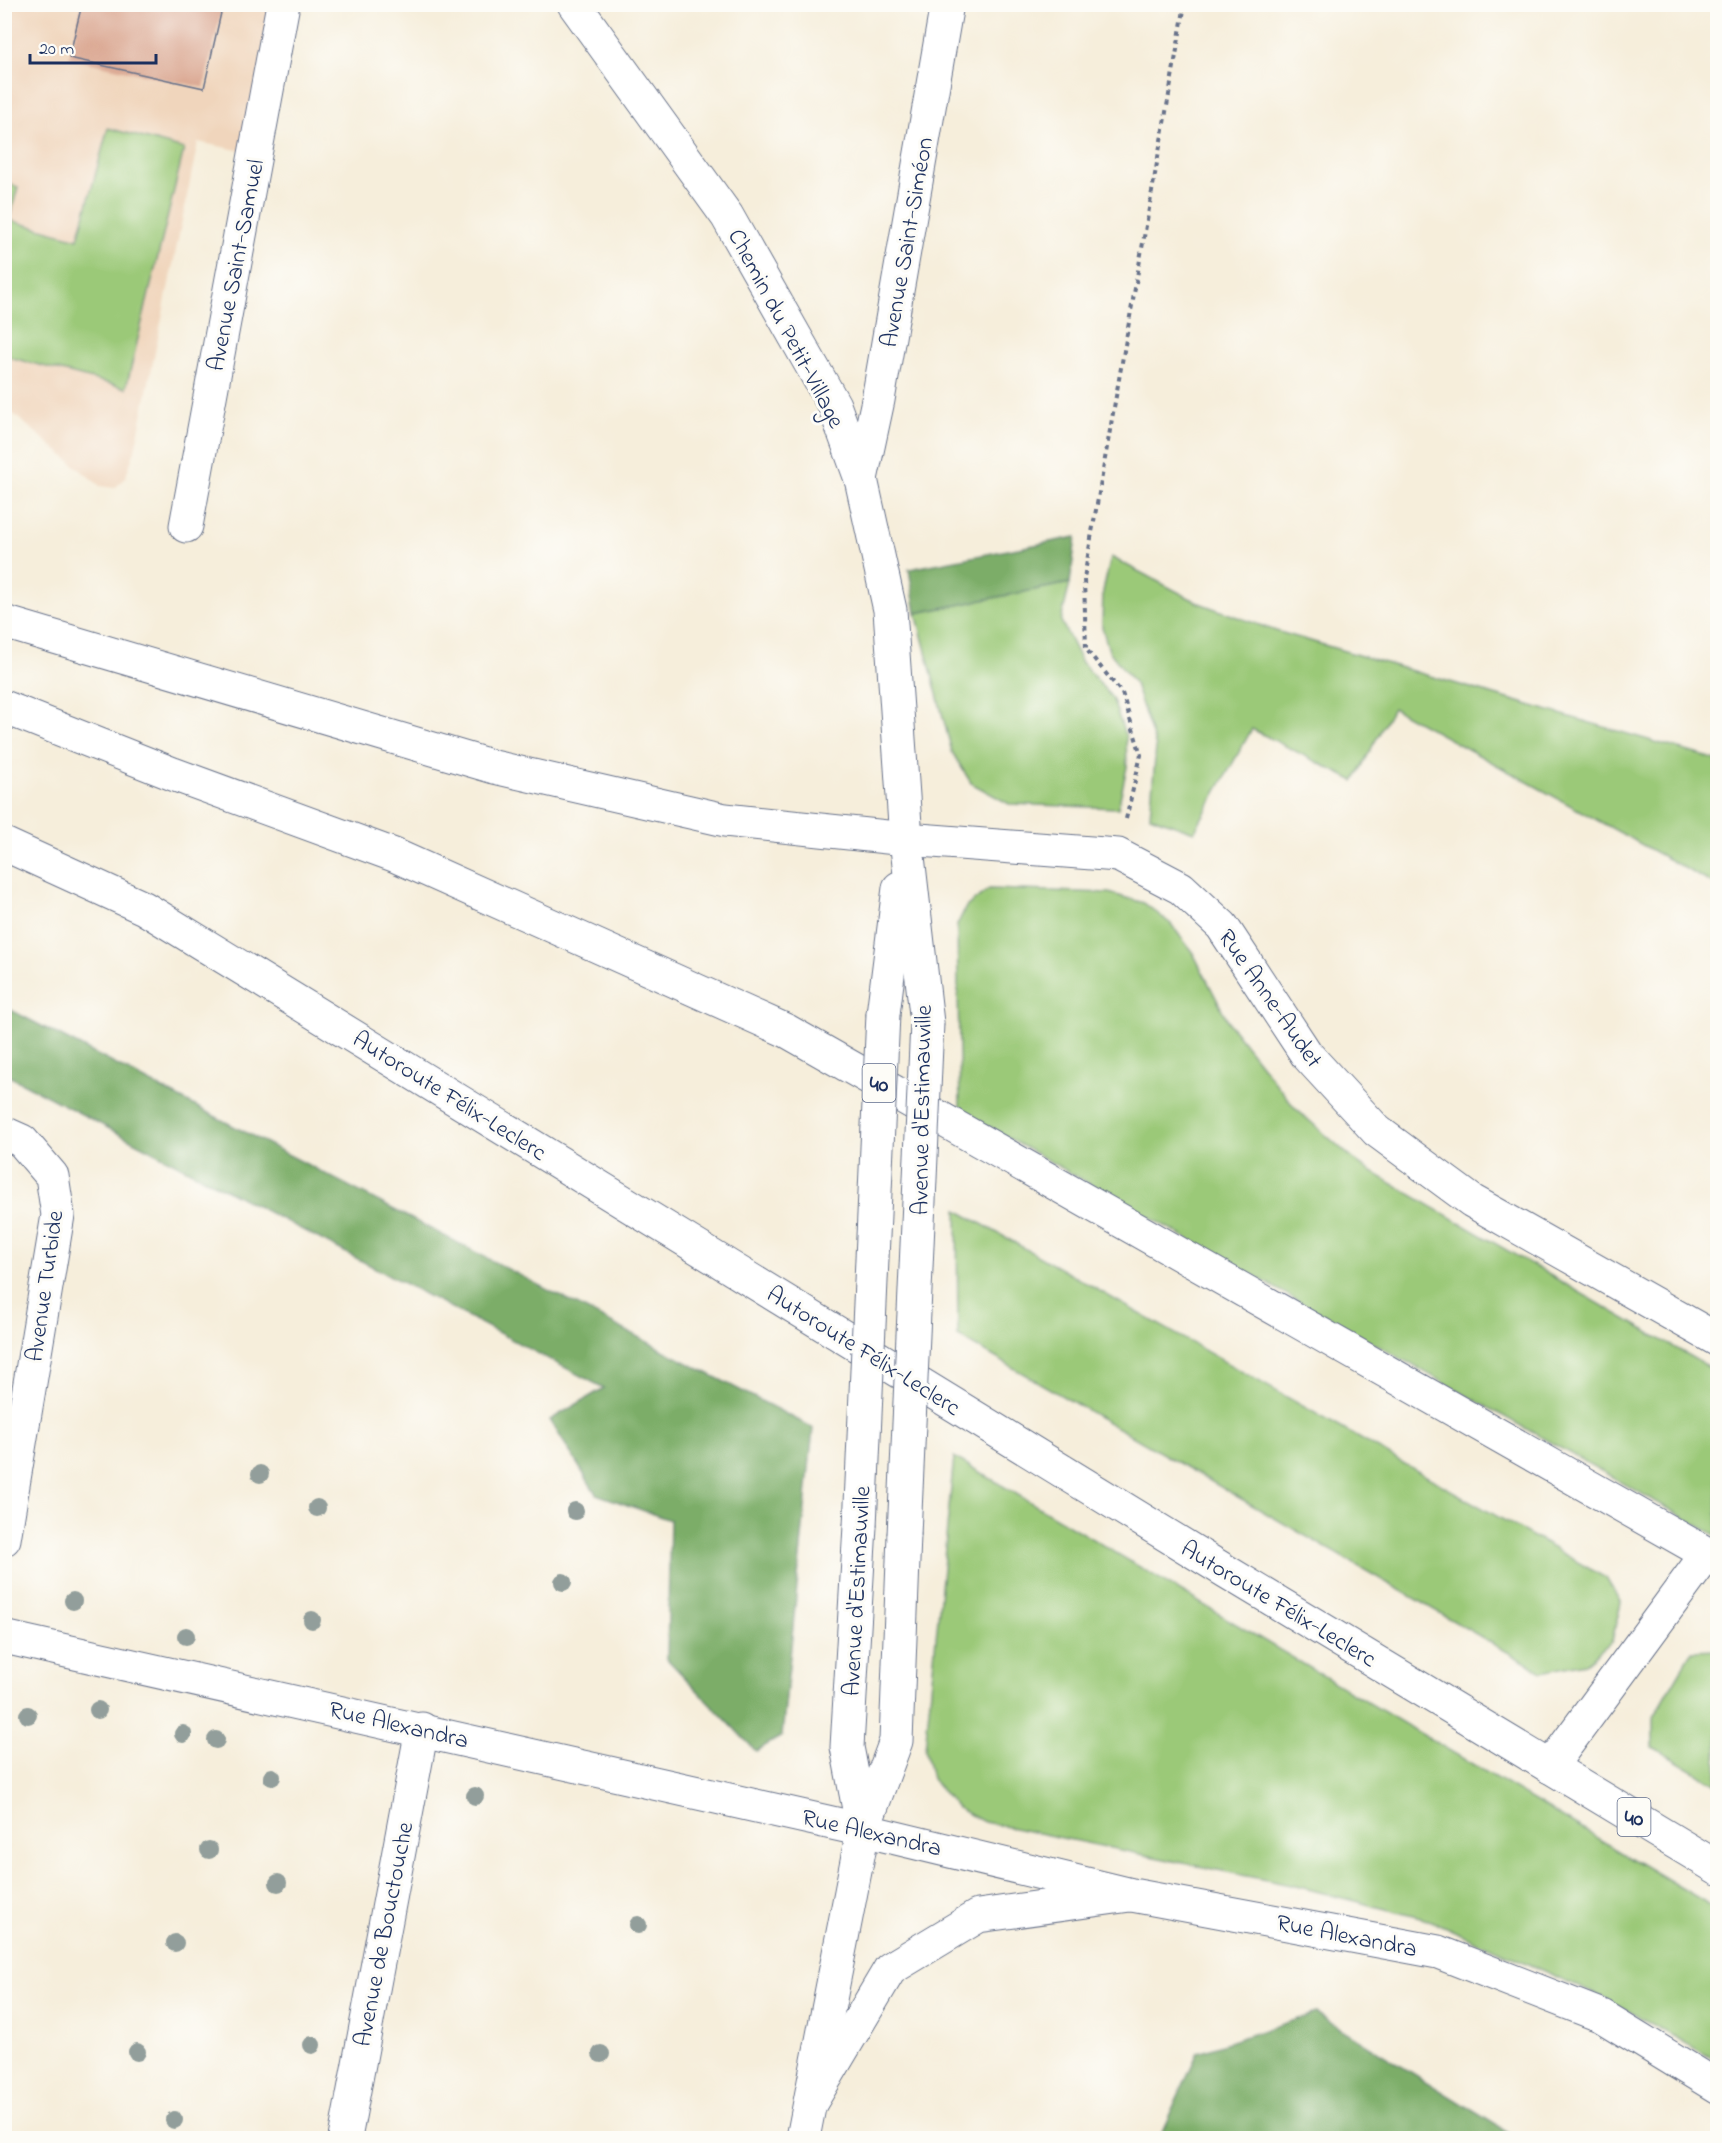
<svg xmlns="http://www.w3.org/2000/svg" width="1722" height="2143" viewBox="0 0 1722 2143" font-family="'Indie Flower',sans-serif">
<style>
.built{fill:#f0d5bc}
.green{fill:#9bc978;stroke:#5b7c6b;stroke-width:1.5}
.forest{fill:#7cad68;stroke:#4c6e63;stroke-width:1.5}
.building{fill:#dcaa95}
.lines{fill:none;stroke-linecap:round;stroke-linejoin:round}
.minor-casing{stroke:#68728a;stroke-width:35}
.major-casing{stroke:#68728a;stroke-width:35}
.highway-casing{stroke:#68728a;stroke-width:35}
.path{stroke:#68728a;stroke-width:4;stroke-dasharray:4.5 4.5;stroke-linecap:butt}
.minor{stroke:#fff;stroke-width:33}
.major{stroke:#fff;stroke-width:33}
.highway{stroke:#fff;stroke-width:33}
.major-bridge-casing{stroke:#68728a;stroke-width:35;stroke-linecap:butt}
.major-bridge{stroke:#fff;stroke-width:33}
.tree{fill:#929e9b}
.labels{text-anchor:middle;stroke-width:6;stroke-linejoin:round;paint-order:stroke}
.shield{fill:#fdfcf7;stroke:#5f6c8c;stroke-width:1.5}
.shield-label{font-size:22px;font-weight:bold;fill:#1b2f5e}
.street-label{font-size:24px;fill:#1b2f5e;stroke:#fdfcf7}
</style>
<rect width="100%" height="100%" fill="#fdfcf7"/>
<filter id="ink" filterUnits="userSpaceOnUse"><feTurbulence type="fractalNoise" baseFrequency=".0167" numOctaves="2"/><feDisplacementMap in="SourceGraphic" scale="12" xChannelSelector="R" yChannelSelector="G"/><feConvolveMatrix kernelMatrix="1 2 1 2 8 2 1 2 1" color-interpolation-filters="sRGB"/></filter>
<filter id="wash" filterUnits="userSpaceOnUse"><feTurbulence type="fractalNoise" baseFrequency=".008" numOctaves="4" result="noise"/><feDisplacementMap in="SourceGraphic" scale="24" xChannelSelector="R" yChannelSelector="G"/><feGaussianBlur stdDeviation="1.35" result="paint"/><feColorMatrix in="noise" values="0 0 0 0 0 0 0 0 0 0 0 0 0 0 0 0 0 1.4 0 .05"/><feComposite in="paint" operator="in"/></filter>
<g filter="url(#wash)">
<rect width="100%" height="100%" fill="#f6eedb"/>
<polygon class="built" points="5,5 283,5 257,154 198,142 135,450 125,478 115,488 100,486 5,407"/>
<g class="green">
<polygon points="108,128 184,149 126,388 5,356 5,183 18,187 9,220 78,239"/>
<polygon points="1111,557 1199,603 1276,631 1717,760 1717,886 1393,708 1354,781 1252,729 1194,832 1150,816 1156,747 1135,684 1109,651 1102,627 1103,591"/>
<polygon points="1070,583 1061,621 1081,661 1112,698 1126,737 1127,767 1118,808 1009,804 971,783 952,752 916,613"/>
<polygon points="989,889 1109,893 1144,903 1171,924 1193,953 1230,1025 1295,1108 1360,1165 1717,1372 1717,1536 960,1111 957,925 966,907"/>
<polygon points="957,1210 1606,1578 1621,1603 1612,1641 1585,1663 1542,1672 958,1336"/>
<polygon points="954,1457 1717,1909 1717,2061 1613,2002 1432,1921 1300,1887 984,1822 957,1808 932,1779 925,1749"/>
<polygon points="1717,1650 1718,1650 1717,1785 1653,1747 1653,1718 1692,1651"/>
</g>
<g class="forest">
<polygon points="1076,537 1070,583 916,613 909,569"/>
<polygon points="5,1007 813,1428 782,1736 756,1751 667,1659 670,1520 596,1494 550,1420 604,1388 5,1074"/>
<polygon points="1316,2013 1517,2138 1159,2138 1198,2052"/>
</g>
<g id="blocks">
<polygon class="building" points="82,4 223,4 204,88 69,58"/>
</g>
</g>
<g filter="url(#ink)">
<use href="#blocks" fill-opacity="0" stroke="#68728a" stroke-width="1.5"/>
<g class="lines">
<g class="minor-casing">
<g id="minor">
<polyline points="574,4 727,216 834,405 861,479 890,610 906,839 1118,855 1181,888 1222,926 1307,1055 1377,1131 1472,1201 1718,1340"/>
<polyline points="861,479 878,400 947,4"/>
<polyline points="186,526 283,4"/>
<polyline points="4,1133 22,1141 52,1176 58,1215 4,1539"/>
<polyline points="4,1637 863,1830"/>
<polyline points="1550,1767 1707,1554"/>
<polyline points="811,2102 890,1969 978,1916 1130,1895"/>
<polyline points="345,2138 422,1729"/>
</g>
</g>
<g class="major-casing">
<g id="major">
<polyline points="906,839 927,1023"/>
<polyline points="883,1014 899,888"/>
<polyline points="860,1526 847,1747 863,1830"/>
<polyline points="863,1830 1132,1895 1438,1952 1602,2016 1718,2087"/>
<polyline points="803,2138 863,1830 896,1741 904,1535"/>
</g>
</g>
<g class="highway-casing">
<g id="highway">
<polyline points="4,622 494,767 725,820 906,839"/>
<polyline points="4,707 173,774 394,855 787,1031 1718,1560"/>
<polyline points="4,844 144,908 1227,1572 1718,1868"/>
</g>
</g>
<polyline class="path" points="1126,819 1141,755 1122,693 1086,649 1084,578 1185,4"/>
<use href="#minor" class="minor"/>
<use href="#major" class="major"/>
<use href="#highway" class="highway"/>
<g class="major-bridge-casing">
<g id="major-bridge">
<polyline points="860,1526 883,1014"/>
<polyline points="904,1535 927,1023"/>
</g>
</g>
<use href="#major-bridge" class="major-bridge"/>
</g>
<g class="tree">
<circle cx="260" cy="1474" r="9"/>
<circle cx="317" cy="1508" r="9"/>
<circle cx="575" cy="1511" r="9"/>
<circle cx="563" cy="1582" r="9"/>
<circle cx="73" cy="1601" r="9"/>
<circle cx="312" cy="1620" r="9"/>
<circle cx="186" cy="1636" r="9"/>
<circle cx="98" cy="1710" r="9"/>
<circle cx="28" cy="1715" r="9"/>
<circle cx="183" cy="1734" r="9"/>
<circle cx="216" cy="1740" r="9"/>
<circle cx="272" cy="1777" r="9"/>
<circle cx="475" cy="1796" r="9"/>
<circle cx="209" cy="1850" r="9"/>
<circle cx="278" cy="1883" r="9"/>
<circle cx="638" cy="1925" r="9"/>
<circle cx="175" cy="1943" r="9"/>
<circle cx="312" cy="2045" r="9"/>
<circle cx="137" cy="2052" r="9"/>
<circle cx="601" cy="2054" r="9"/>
<circle cx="174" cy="2120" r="9"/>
</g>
</g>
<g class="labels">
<g class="shield">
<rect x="862.5" y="1064" width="33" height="38" rx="4.5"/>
<rect x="1617.5" y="1798" width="33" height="38" rx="4.5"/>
</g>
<g class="shield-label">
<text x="879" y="1091">40</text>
<text x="1634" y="1825">40</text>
</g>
<g class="street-label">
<text transform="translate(906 242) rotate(-80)" y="8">Avenue Saint-Siméon</text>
<text transform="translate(235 265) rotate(-79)" y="8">Avenue Saint-Samuel</text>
<text transform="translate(787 328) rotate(62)" y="8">Chemin du Petit-Village</text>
<text transform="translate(1271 998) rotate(55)" y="8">Rue Anne-Audet</text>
<text transform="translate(450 1095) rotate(32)" y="8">Autoroute Félix-Leclerc</text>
<text transform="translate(921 1110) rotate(-89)" y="8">Avenue d'Estimauville</text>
<text transform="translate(44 1286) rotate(-82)" y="8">Avenue Turbide</text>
<text transform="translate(864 1350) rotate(32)" y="8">Autoroute Félix-Leclerc</text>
<text transform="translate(856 1591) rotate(-87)" y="8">Avenue d'Estimauville</text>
<text transform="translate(1279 1603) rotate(31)" y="8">Autoroute Félix-Leclerc</text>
<text transform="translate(399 1724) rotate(13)" y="8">Rue Alexandra</text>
<text transform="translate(872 1832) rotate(13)" y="8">Rue Alexandra</text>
<text transform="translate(383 1934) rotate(-79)" y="8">Avenue de Bouctouche</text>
<text transform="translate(1347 1935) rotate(11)" y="8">Rue Alexandra</text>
</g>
</g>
<rect width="1722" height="2143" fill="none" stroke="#fdfcf7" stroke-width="24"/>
<path d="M30 54v9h126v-9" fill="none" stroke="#1b2f5e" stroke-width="3"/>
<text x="39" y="54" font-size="18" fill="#1b2f5e" stroke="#fdfcf7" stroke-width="4.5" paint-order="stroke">20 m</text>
</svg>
